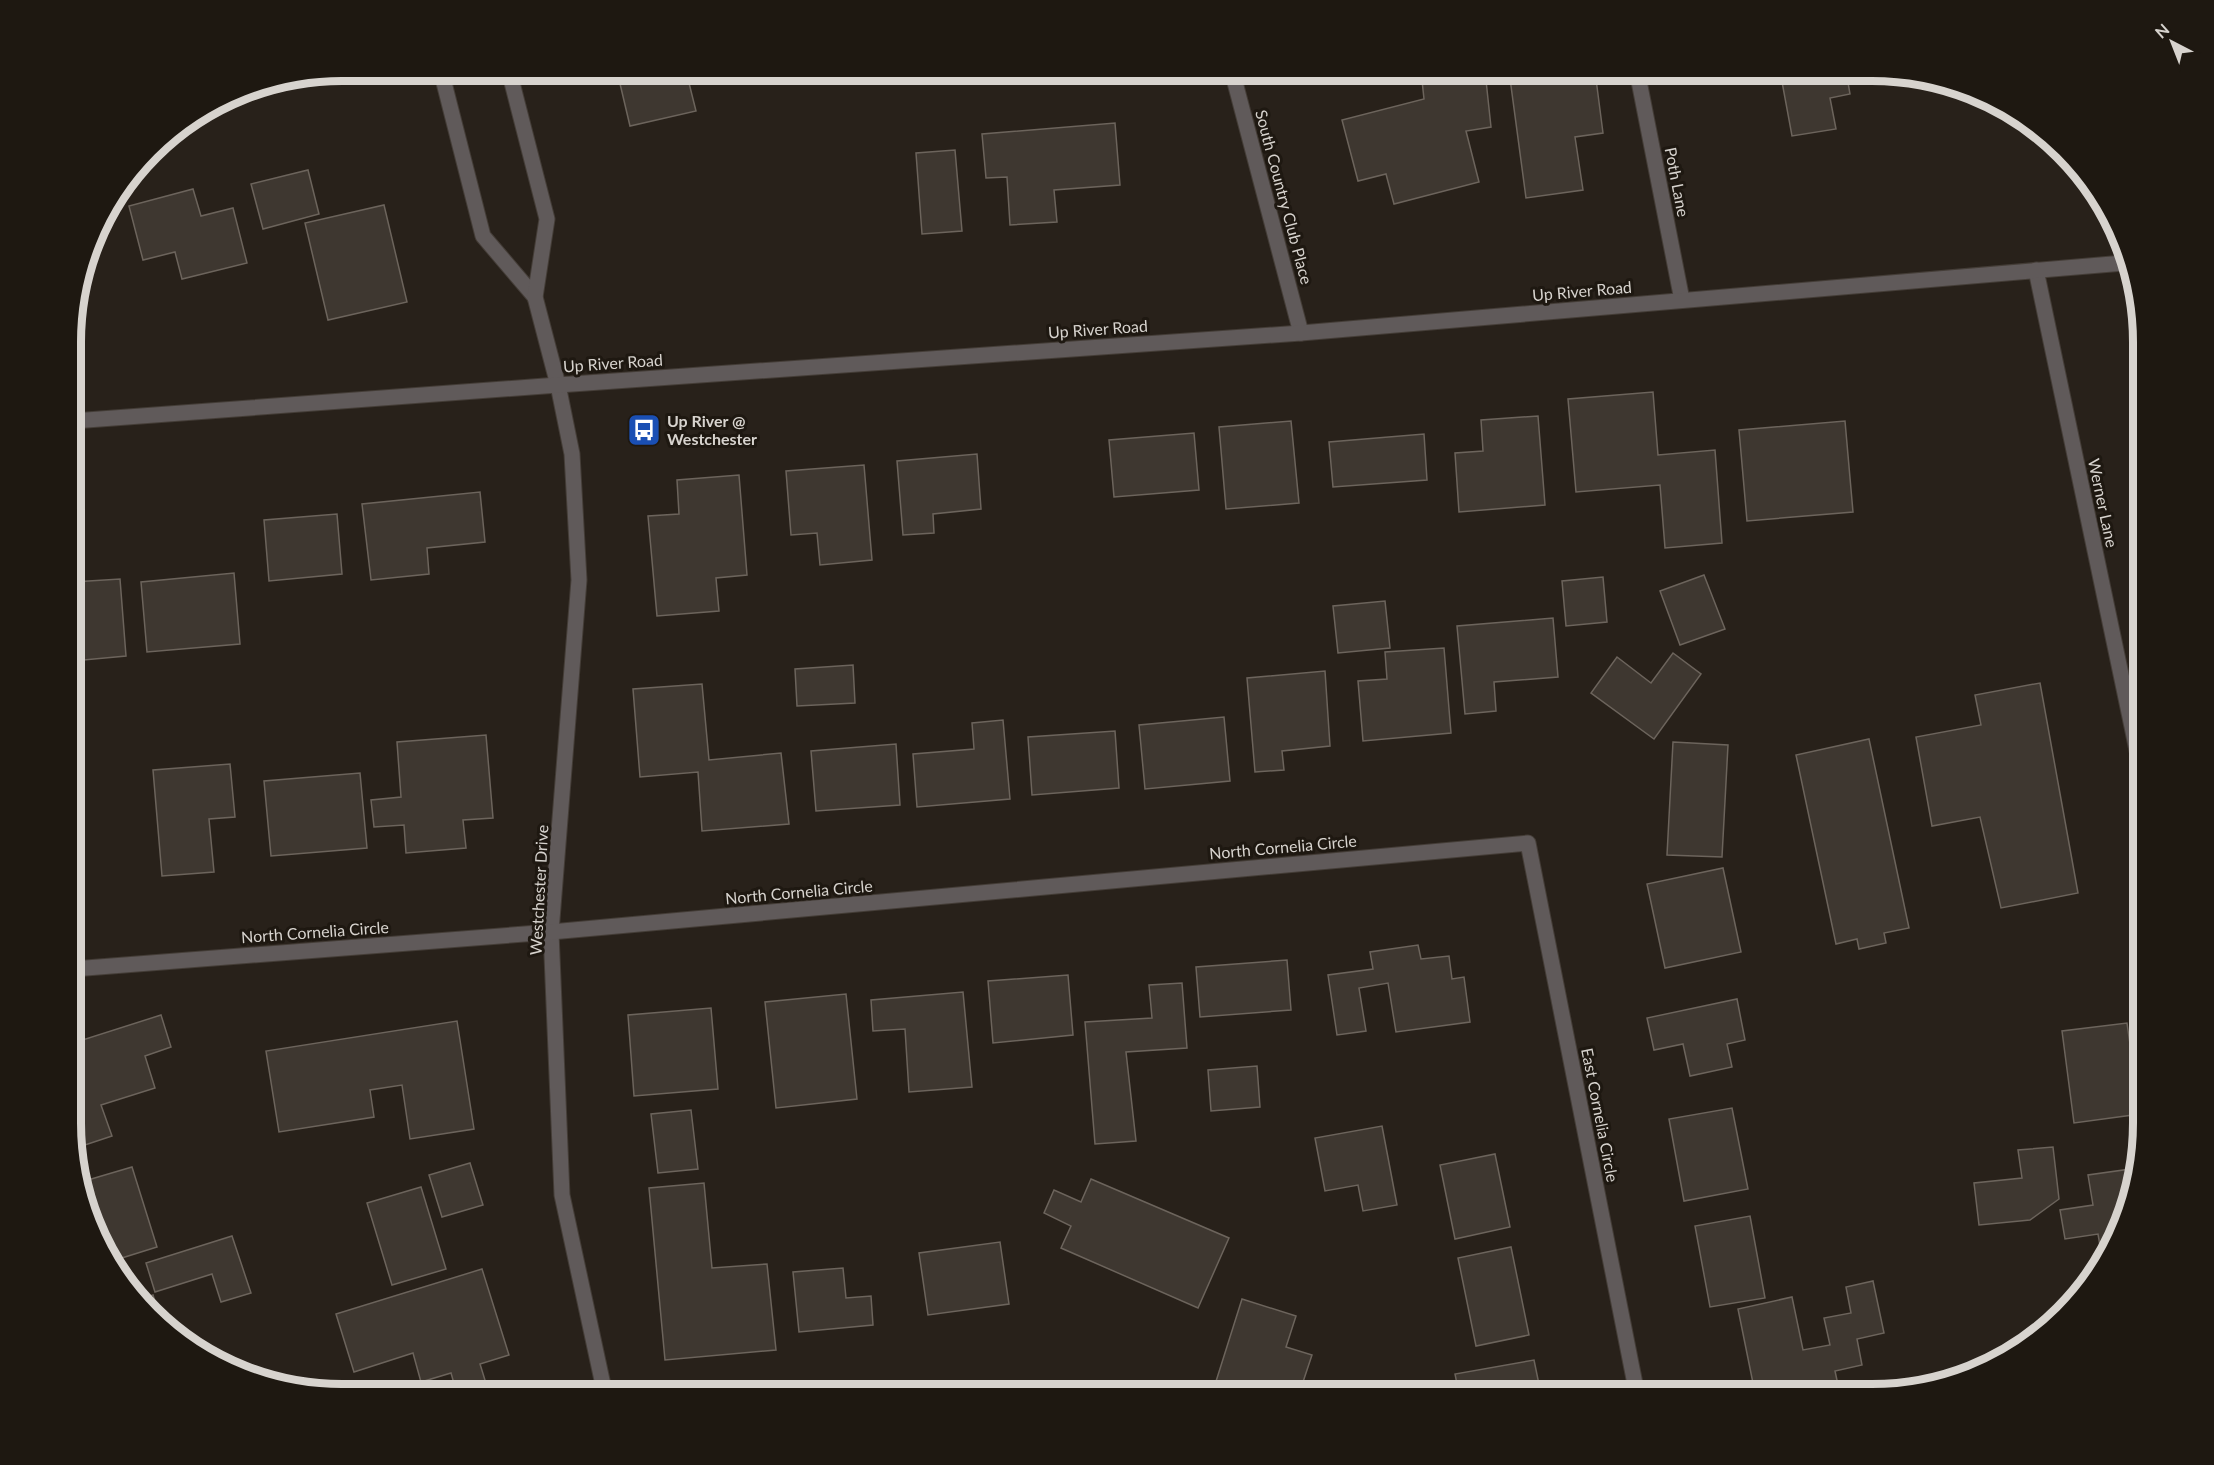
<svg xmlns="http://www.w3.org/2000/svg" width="2214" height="1465" viewBox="0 0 2214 1465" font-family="Lato,sans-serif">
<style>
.building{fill:#3e3730;stroke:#6c645c;stroke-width:1.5}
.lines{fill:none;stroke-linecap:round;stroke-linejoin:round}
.minor-casing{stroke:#443d37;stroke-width:17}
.minor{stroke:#605a5a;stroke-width:15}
.labels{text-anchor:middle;stroke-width:6;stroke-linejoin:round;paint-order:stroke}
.street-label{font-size:16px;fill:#d7d3ce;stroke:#1e1811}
.poi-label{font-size:16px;font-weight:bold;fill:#d7d3ce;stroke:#1e1811;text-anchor:start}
.rim{fill:none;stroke:#d7d3ce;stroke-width:8}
</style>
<rect width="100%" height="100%" fill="#28211a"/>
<g class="building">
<polygon points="340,71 341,76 269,94 267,85"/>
<polygon points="617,71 686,71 696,111 630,126"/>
<polygon points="730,71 762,71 763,73 732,80"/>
<polygon points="1421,71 1485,71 1491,127 1466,131 1479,182 1394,204 1386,174 1358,181 1342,120 1424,99"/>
<polygon points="1509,71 1566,71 1568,83 1596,79 1603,133 1575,137 1583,190 1526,198"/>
<polygon points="1780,71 1846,71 1850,94 1830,98 1836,129 1792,136"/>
<polygon points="1115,123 1120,185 1054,190 1057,222 1010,225 1007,177 986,178 982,134"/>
<polygon points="955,150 962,231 922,234 916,153"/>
<polygon points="308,170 319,214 263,229 251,184"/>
<polygon points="193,189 201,216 233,208 247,263 182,279 175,252 143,260 129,206"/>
<polygon points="384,205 407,302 328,320 305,223"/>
<polygon points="1653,392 1658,455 1715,450 1722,543 1665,548 1660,485 1576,492 1568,399"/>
<polygon points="1538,416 1545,505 1459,512 1455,453 1483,451 1481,420"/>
<polygon points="1291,421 1299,503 1226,509 1219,427"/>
<polygon points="1845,421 1853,512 1747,521 1739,430"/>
<polygon points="1194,433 1199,490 1114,497 1109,440"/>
<polygon points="1424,434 1427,480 1333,487 1329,442"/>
<polygon points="977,454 981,509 933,514 934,533 903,535 897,461"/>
<polygon points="864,465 872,560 820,565 817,533 791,535 786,471"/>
<polygon points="739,475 747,575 716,578 719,611 657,616 648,516 679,514 677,480"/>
<polygon points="480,492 485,542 427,548 429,574 371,580 362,504"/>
<polygon points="337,514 342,574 269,581 264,520"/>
<polygon points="234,573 240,644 147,652 141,582"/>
<polygon points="1704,575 1725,629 1680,645 1660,591"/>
<polygon points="1603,577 1607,622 1566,626 1562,581"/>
<polygon points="120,579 126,656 73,661 73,582"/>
<polygon points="1385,601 1390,648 1338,653 1333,606"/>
<polygon points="1553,618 1558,677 1494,682 1496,711 1465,714 1457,626"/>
<polygon points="1444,648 1451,733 1363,741 1358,681 1387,679 1385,652"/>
<polygon points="1673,653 1701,674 1654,739 1591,693 1617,657 1651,683"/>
<polygon points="853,665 855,703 797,706 795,669"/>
<polygon points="1325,671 1330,746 1282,751 1284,770 1255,772 1247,678"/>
<polygon points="2040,683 2078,893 2001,908 1980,817 1932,826 1916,737 1981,725 1975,695"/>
<polygon points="702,684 709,760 781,753 789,824 702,831 698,772 640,777 633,689"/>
<polygon points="1224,717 1230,781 1145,789 1139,725"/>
<polygon points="1003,720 1010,799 917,807 913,754 974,749 972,723"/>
<polygon points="1115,731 1119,788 1032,795 1028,737"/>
<polygon points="486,735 493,818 463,820 466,848 406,853 404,825 374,827 371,800 401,797 397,742"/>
<polygon points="1869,739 1909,928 1884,933 1886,943 1859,949 1857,939 1836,944 1796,755"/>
<polygon points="1673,742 1728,745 1722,857 1667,855"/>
<polygon points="896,744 900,805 816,811 811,751"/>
<polygon points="230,764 235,817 209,819 214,872 162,876 153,770"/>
<polygon points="360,773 367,848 271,856 264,781"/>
<polygon points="1723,868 1741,952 1665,968 1647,884"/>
<polygon points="1418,945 1421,959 1449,956 1452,979 1464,977 1470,1022 1396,1032 1388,983 1359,988 1366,1031 1337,1035 1328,975 1373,969 1370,952"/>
<polygon points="1287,960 1291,1010 1200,1017 1196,967"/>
<polygon points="1068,975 1073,1035 993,1043 988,981"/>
<polygon points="1182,983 1187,1048 1126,1052 1136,1141 1095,1144 1085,1022 1152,1018 1149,985"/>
<polygon points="963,992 972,1087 909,1092 905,1029 873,1031 871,1000"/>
<polygon points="846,994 857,1099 776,1108 765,1002"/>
<polygon points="1737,999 1745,1040 1727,1044 1732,1067 1690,1076 1683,1044 1654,1050 1647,1018"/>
<polygon points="711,1008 718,1089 634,1096 628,1015"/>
<polygon points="161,1015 171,1047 145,1056 155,1088 101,1105 112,1136 73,1149 73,1043"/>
<polygon points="457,1021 474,1129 410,1139 402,1085 370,1090 374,1117 279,1132 266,1051"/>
<polygon points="2127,1023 2140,1114 2074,1123 2062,1031"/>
<polygon points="1257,1066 1260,1107 1211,1111 1208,1070"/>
<polygon points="1732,1108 1748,1189 1684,1201 1669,1119"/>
<polygon points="691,1110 698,1169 658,1173 651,1114"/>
<polygon points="1382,1126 1397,1205 1363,1211 1358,1185 1325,1191 1315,1138"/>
<polygon points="2053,1147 2059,1199 2030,1220 1979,1225 1974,1183 2022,1178 2018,1150"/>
<polygon points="1495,1154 1510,1227 1455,1239 1440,1165"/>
<polygon points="470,1163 483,1205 442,1217 429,1175"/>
<polygon points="132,1167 157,1247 109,1262 81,1182"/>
<polygon points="2138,1168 2129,1210 2103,1263 2098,1234 2065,1239 2060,1210 2093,1205 2088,1175"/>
<polygon points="1091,1179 1229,1238 1198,1308 1061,1248 1071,1226 1044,1213 1054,1190 1081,1202"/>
<polygon points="704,1183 712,1268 767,1264 776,1350 665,1360 649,1188"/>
<polygon points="421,1187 446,1269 392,1285 367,1203"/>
<polygon points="1750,1216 1765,1298 1710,1307 1695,1226"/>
<polygon points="232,1236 251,1293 221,1302 212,1274 155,1292 146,1263"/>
<polygon points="1000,1242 1009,1304 928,1315 919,1253"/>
<polygon points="1511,1247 1529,1335 1476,1346 1458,1258"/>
<polygon points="843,1268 846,1298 871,1296 873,1325 799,1332 793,1272"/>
<polygon points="482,1269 509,1355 480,1364 489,1393 457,1394 451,1373 421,1382 413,1353 354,1372 336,1314"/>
<polygon points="2094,1278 2082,1289 2080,1280"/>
<polygon points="1873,1281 1884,1333 1857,1339 1862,1365 1835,1371 1840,1394 1728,1394 1754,1388 1738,1309 1792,1297 1803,1350 1830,1345 1824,1318 1851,1313 1846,1287"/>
<polygon points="153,1295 159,1315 144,1298"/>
<polygon points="1242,1299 1296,1316 1286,1347 1312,1355 1299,1394 1212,1394"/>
<polygon points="1534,1360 1541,1394 1459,1394 1455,1374"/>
</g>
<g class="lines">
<g class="minor-casing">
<g id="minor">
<polyline points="441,71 483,236 535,297"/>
<polyline points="509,71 547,219 535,297 558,385 572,454 579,580 551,932 562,1195 605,1394"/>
<polyline points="1232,71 1301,333"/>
<polyline points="1637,71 1682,300"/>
<polyline points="2036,270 2143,779"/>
<polyline points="73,421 558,385 1301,333 2124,263"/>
<polyline points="73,969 551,932 1528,843 1637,1394"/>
</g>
</g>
<use href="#minor" class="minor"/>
</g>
<defs>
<g id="bus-square" transform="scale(1.725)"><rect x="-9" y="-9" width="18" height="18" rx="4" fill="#1a4fb4" stroke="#1e1811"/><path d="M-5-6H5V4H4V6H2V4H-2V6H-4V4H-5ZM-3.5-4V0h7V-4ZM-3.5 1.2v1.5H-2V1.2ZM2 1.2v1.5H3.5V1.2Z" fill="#fff"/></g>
</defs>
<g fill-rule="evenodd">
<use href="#bus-square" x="644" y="430"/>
</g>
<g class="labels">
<g class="street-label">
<text transform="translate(1677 182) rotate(79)" y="6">Poth Lane</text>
<text transform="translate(1284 197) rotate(75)" y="6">South Country Club Place</text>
<text transform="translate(1582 291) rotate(-5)" y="6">Up River Road</text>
<text transform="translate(1098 329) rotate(-4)" y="6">Up River Road</text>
<text transform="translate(613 363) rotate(-4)" y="6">Up River Road</text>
<text transform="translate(2103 503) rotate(78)" y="6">Werner Lane</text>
<text transform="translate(1283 847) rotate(-5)" y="6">North Cornelia Circle</text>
<text transform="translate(539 890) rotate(-87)" y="6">Westchester Drive</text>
<text transform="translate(799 892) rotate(-5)" y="6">North Cornelia Circle</text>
<text transform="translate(315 932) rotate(-4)" y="6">North Cornelia Circle</text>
<text transform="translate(1600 1115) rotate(79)" y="6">East Cornelia Circle</text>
</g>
<g class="poi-label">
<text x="667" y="427">Up River @<tspan x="667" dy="18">Westchester</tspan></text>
</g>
</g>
<path d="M0 0H2214V1465H0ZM342 81H1872A261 261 0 0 1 2133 342V1123A261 261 0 0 1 1872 1384H342A261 261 0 0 1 81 1123V342A261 261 0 0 1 342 81Z" fill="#1e1811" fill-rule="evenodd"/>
<path class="rim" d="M342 81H1872A261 261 0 0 1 2133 342V1123A261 261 0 0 1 1872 1384H342A261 261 0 0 1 81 1123V342A261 261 0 0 1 342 81Z"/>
<g transform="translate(2172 42) rotate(318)" stroke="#1e1811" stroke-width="4.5" paint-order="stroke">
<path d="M0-4.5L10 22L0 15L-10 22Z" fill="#d7d3ce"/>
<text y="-9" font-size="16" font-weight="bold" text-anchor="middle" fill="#d7d3ce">N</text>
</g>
</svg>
